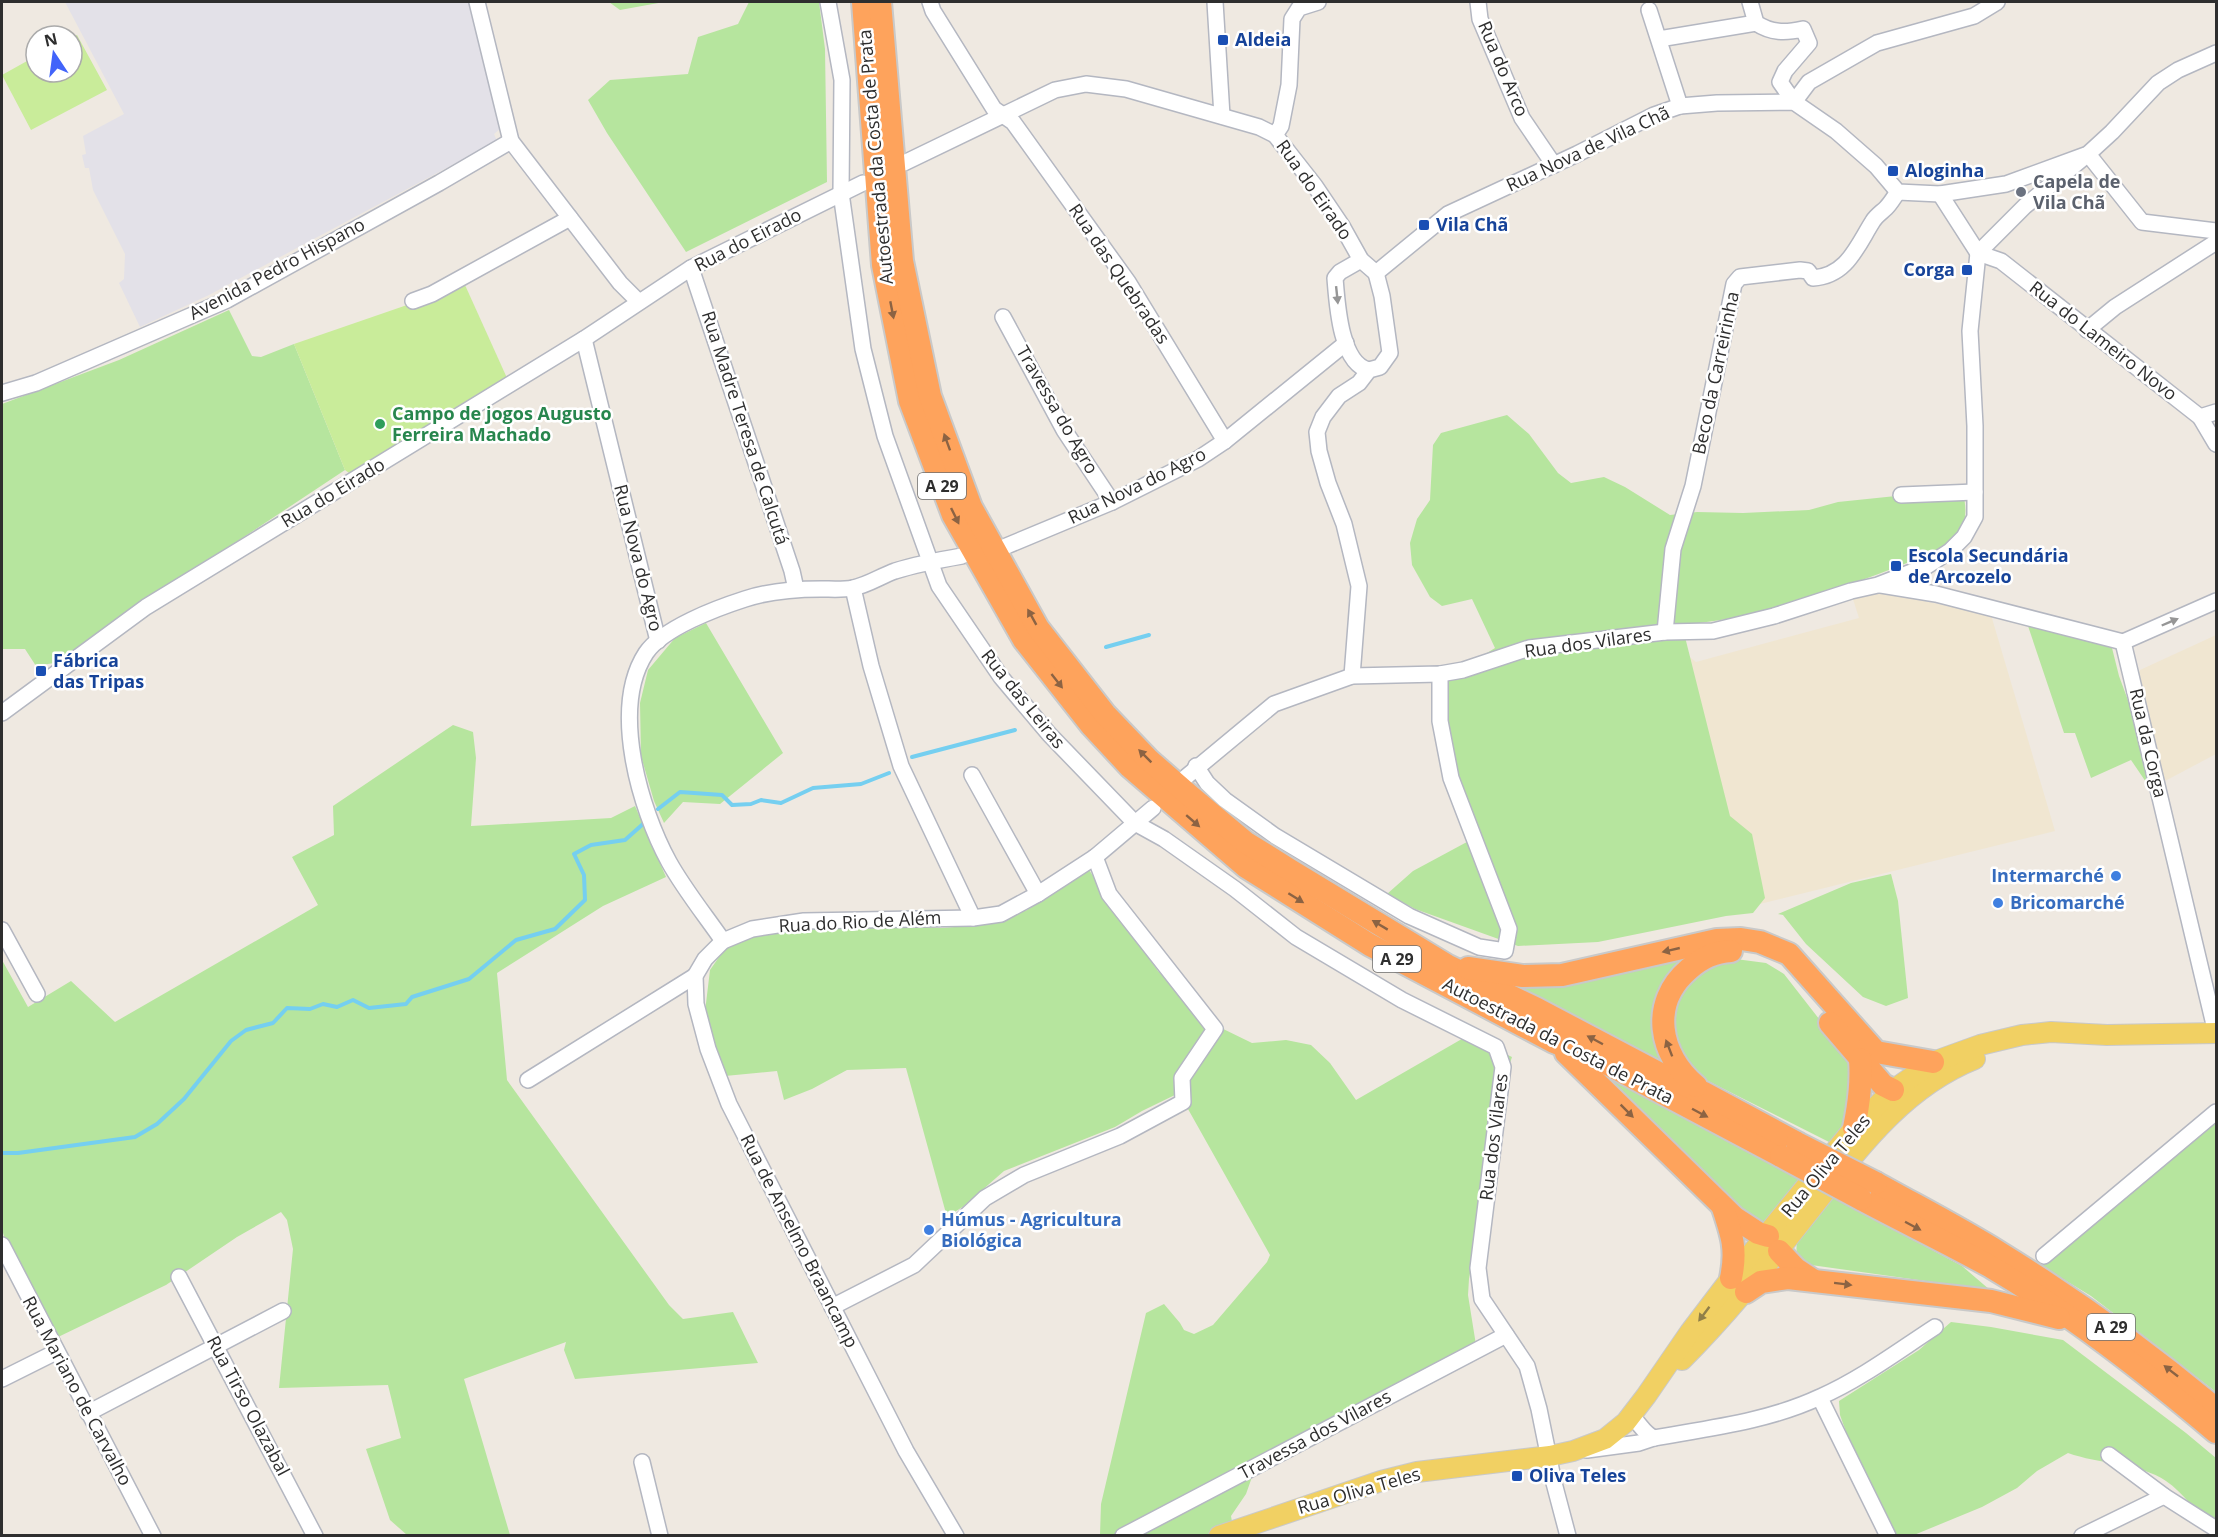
<svg xmlns="http://www.w3.org/2000/svg" width="2218" height="1537" viewBox="0 0 2218 1537" font-family="'Open Sans',sans-serif">
<style>
.industrial{fill:#e3e1e8}
.education{fill:#f0e6d1}
.green{fill:#b6e59e}
.pitch{fill:#c9ec9a}
.lines{fill:none;stroke-linecap:round;stroke-linejoin:round}
.stream{stroke:#75cff0;stroke-width:4}
.minor-casing{stroke:#b4b7c1;stroke-width:18}
.major-casing{stroke:#c9c9c9;stroke-width:22}
.highway-casing{stroke:#c9c9c9;stroke-width:26}
.minor{stroke:#fff;stroke-width:15}
.major{stroke:#f1d063;stroke-width:20}
.highway{stroke:#fea35c;stroke-width:22}
.highway-bridge-casing{stroke:#c9c9c9;stroke-width:26;stroke-linecap:butt}
.highway-bridge{stroke:#fea35c;stroke-width:22}
.oneway{fill:#969696}
.oneway2{fill:#8c6343}
.oneway3{fill:#907f48}
.transit-dot{fill:#1a4fb4;stroke:#fff;stroke-width:2}
.worship-dot{fill:#6b7280;stroke:#fff;stroke-width:2}
.leisure-dot{fill:#2e9e5b;stroke:#fff;stroke-width:2}
.shop-dot{fill:#3f7fe0;stroke:#fff;stroke-width:2}
.labels{text-anchor:middle;stroke-width:5;stroke-linejoin:round;paint-order:stroke}
.shield{fill:#fff;stroke:#6d6d6d;stroke-width:1.5}
.shield-label{font-size:16px;font-weight:bold;fill:#2e2e2e}
.transit-label{font-size:18px;font-weight:bold;fill:#164399;stroke:#fff;text-anchor:start}
.street-label{font-size:18px;fill:#2e2e2e;stroke:#fff}
.worship-label{font-size:18px;font-weight:bold;fill:#5b616d;stroke:#fff;text-anchor:start}
.leisure-label{font-size:18px;font-weight:bold;fill:#27864d;stroke:#fff;text-anchor:start}
.shop-label{font-size:18px;font-weight:bold;fill:#366cbe;stroke:#fff;text-anchor:start}
</style>
<rect width="100%" height="100%" fill="#efe9e1"/>
<polygon class="industrial" points="65,2 468,2 500,129 494,134 497,141 209,295 140,327 119,283 124,279 125,254 93,190 89,168 85,168 82,155 86,154 83,136 124,114"/>
<g class="education">
<polygon points="1877,591 1991,615 2055,831 1719,914 1682,651 1696,662 1859,618 1852,596"/>
<polygon points="2216,635 2216,754 2165,781 2138,675 2140,670"/>
</g>
<g class="green">
<polygon points="609,2 664,2 620,10"/>
<polygon points="749,2 819,2 825,49 827,182 686,252 607,133 588,100 610,80 688,74 698,37 738,24"/>
<polygon points="229,310 252,356 261,357 294,344 345,470 54,663 36,666 25,649 2,649 2,404 119,360"/>
<path d="M1507,415L1529,434L1558,473L1571,483L1604,477L1625,487L1670,515L1697,512L1743,513L1809,510L1838,502L1896,496L1963,494C1968,512 1966,532 1949,544C1938,552 1909,562 1894,568C1826,594 1755,618 1682,625L1730,816L1752,834L1765,898L1753,913L1726,916L1598,942L1518,946L1415,909L1387,894L1413,871L1478,836L1463,802L1441,690L1458,671L1495,648L1472,599L1442,606L1430,597L1412,565L1410,543L1417,519L1430,500L1433,445L1441,433Z"/>
<polygon points="706,623 783,753 720,804 683,802 664,823 654,801 641,756 640,703 648,670 675,638"/>
<polygon points="2028,626 2111,644 2119,676 2146,749 2148,785 2131,760 2091,778 2075,733 2064,733"/>
<polygon points="453,725 473,732 476,758 471,826 611,818 635,806 666,877 603,906 497,973 507,1080 669,1305 683,1319 733,1312 758,1363 575,1379 564,1350 566,1342 464,1379 510,1535 407,1535 390,1520 366,1449 401,1438 388,1385 279,1388 293,1249 287,1220 281,1212 237,1237 166,1285 56,1338 6,1244 2,1229 2,960 28,1007 71,981 115,1022 318,905 292,857 334,835 333,806"/>
<polygon points="1087,867 1158,971 1213,1024 1252,1043 1286,1040 1311,1045 1330,1063 1356,1100 1467,1036 1512,1057 1504,1081 1469,1279 1468,1295 1476,1345 1269,1461 1252,1477 1246,1494 1231,1516 1233,1527 1205,1535 1100,1535 1101,1504 1146,1313 1164,1304 1180,1323 1184,1330 1194,1334 1213,1325 1267,1262 1270,1255 1179,1093 1142,1111 1115,1127 1004,1171 964,1206 947,1217 906,1068 847,1070 812,1089 784,1100 777,1071 725,1076 704,1020 710,970 726,947 753,935 822,922 942,928 980,925 1027,910"/>
<polygon points="1891,874 1898,901 1908,998 1886,1006 1863,997 1806,944 1783,915 1778,914 1851,883"/>
<polygon points="1712,947 1681,968 1663,1064 1500,979"/>
<path d="M1728,958L1766,963L1784,974L1848,1056L1852,1069L1844,1124L1831,1143L1704,1079C1699,1075 1690,1070 1686,1065C1669,1038 1670,996 1695,975C1704,967 1718,963 1728,958Z"/>
<polygon points="1612,1078 1800,1179 1763,1226 1749,1221 1607,1084"/>
<polygon points="2216,1110 2216,1392 2091,1296 2037,1263 2054,1240"/>
<path d="M1831,1196L1962,1266L1990,1290L1811,1265C1805,1262 1799,1259 1797,1252C1792,1238 1822,1208 1831,1196Z"/>
<path d="M1951,1322L1991,1327L2063,1340L2186,1433L2216,1458V1529C2198,1516 2185,1494 2166,1481C2140,1463 2098,1464 2068,1453L2037,1471L2017,1488L1982,1507L1914,1535H1890L1860,1471L1840,1415L1839,1401L1919,1350Z"/>
</g>
<g class="pitch">
<polygon points="77,35 107,90 31,130 2,75 36,56 36,72 72,72 72,37"/>
<polygon points="465,285 507,378 354,473 349,473 345,470 294,344"/>
</g>
<g class="lines">
<g class="stream">
<polyline points="1106,647 1149,635"/>
<polyline points="912,757 1015,730"/>
<polyline points="658,809 680,792 722,795 732,805 751,804 761,800 781,803 813,788 861,784 889,773"/>
<polyline points="2,1153 18,1153 135,1137 157,1124 184,1099 231,1041 246,1030 273,1023 287,1008 310,1009 323,1004 337,1007 353,1000 369,1008 406,1004 412,997 469,979 516,940 555,929 585,900 584,875 574,854 591,845 625,840 643,824"/>
</g>
<g class="minor-casing">
<g id="minor">
<polyline points="477,2 511,141 620,283 639,302"/>
<polyline points="828,2 842,80 841,193 863,349 885,436 939,586 1001,677 1049,734 1135,823 1164,839 1235,889 1296,937 1402,1000 1496,1047 1503,1067 1478,1268 1482,1299 1527,1366 1539,1409 1554,1483 1568,1536"/>
<polyline points="930,2 933,11 994,109 1013,122 1128,282 1225,441"/>
<polyline points="1215,2 1222,116"/>
<polyline points="1478,2 1480,19 1522,118 1554,165"/>
<path d="M1750,2L1756,23C1771,33 1785,33 1803,29L1809,43L1785,71L1780,82L1794,102"/>
<polyline points="1649,10 1680,106"/>
<polyline points="1659,39 1756,23"/>
<polyline points="1794,102 1809,82 1877,43 1974,16 1997,2"/>
<polyline points="1275,135 1281,126 1289,85 1292,19 1299,8 1318,2"/>
<polyline points="904,163 1055,90 1086,84 1126,89 1259,127 1275,135 1315,186 1342,226 1361,260 1376,273"/>
<polyline points="1940,194 1978,253"/>
<polyline points="1978,253 2025,206 2088,154 2142,222 2216,231"/>
<polyline points="1978,253 2001,261 2200,417 2216,444"/>
<path d="M1361,260L1340,272L1335,278C1337,302 1340,364 1369,370"/>
<polyline points="691,268 792,571 796,589"/>
<polyline points="1376,273 1448,214 1577,154 1654,115 1680,106 1717,103 1794,102 1836,131 1876,166 1898,192 1940,194 2006,184 2088,154 2112,132 2158,83 2178,70 2216,53"/>
<polyline points="413,301 432,294 570,218"/>
<polyline points="1003,317 1064,430 1112,502"/>
<polyline points="2087,330 2115,307 2216,242"/>
<polyline points="584,339 658,641"/>
<polyline points="2,393 36,383 227,300 439,183 511,141"/>
<polyline points="2200,417 2216,412"/>
<polyline points="1901,495 1975,492"/>
<polyline points="1004,547 1112,502 1198,459 1225,441 1346,343"/>
<polyline points="1881,585 1936,594 2123,642"/>
<polyline points="853,588 871,666 901,766 973,918"/>
<path d="M1665,632L1673,549L1693,486L1734,284L1740,277L1800,270L1808,271L1813,278C1847,276 1857,246 1873,221C1876,216 1882,212 1886,208C1891,203 1894,197 1898,192"/>
<polyline points="2123,642 2216,1033"/>
<polyline points="2123,642 2216,601"/>
<polyline points="1352,676 1359,586 1344,524 1328,483 1319,451 1317,432 1323,417 1339,396 1359,383 1369,370 1380,367 1390,353 1382,296 1376,273"/>
<polyline points="2,713 146,607 584,339 691,268 863,183"/>
<polyline points="1196,766 1207,783 1225,800 1275,836 1409,916 1479,947 1505,951 1509,929 1451,778 1440,721 1440,674"/>
<polyline points="972,775 1038,894"/>
<polyline points="1186,777 1274,704 1352,676 1440,674 1463,670 1529,648 1665,632 1713,631 1774,616 1851,591 1878,585 1927,566 1950,551 1964,537 1975,517 1975,426 1970,331 1978,253"/>
<polyline points="2,930 37,994"/>
<path d="M723,941C705,915 684,889 669,862C640,809 610,708 646,653C663,628 717,608 745,599C769,591 795,589 821,589C831,589 843,590 853,588C868,585 881,576 895,571C917,564 939,560 962,556"/>
<polyline points="528,1080 695,976"/>
<polyline points="2,1245 153,1536"/>
<polyline points="2044,1256 2216,1112"/>
<polyline points="179,1277 315,1536"/>
<polyline points="832,1307 914,1265 985,1198 1024,1175 1120,1136 1183,1102 1182,1078 1215,1029 1109,894 1095,857"/>
<polyline points="2,1379 56,1352"/>
<polyline points="1820,1398 1888,1536"/>
<polyline points="88,1413 283,1311"/>
<path d="M1631,1416C1640,1423 1643,1433 1654,1438"/>
<path d="M1587,1450L1639,1443L1654,1438C1710,1428 1769,1421 1820,1397C1861,1379 1898,1351 1935,1327"/>
<polyline points="2109,1455 2164,1496 2216,1529"/>
<polyline points="642,1462 660,1536"/>
<polyline points="956,1536 906,1451 729,1104 708,1049 696,1004 695,976 705,959 723,941 752,929 804,921 973,918 1001,914 1038,894 1095,857 1153,808"/>
<polyline points="1123,1536 1506,1335"/>
<polyline points="2082,1536 2164,1496"/>
</g>
</g>
<g class="major-casing">
<g id="major">
<path d="M1682,1360C1725,1317 1763,1270 1801,1222C1851,1160 1897,1090 1975,1059"/>
<polyline points="1219,1536 1381,1481 1417,1472 1550,1456 1573,1451 1605,1439 1626,1422 1646,1396 1690,1332 1731,1278 1854,1128 1893,1090 1933,1062 1980,1045 2022,1035 2051,1032 2107,1035 2216,1033"/>
</g>
</g>
<g class="highway-casing">
<g id="highway">
<polyline points="863,2 883,265 910,401 953,515 1024,640 1091,725 1130,767 1246,867 1370,945 1554,1042 1602,1061 1781,1156"/>
<polyline points="880,2 902,261 930,396 971,507 1038,628 1105,714 1149,760 1189,795 1245,842 1290,870 1448,966 1537,1009 1666,1077 1704,1093 1797,1143"/>
<polyline points="1468,968 1523,976 1562,975 1717,940 1741,939 1760,942 1789,954 1876,1052 1933,1062"/>
<polyline points="1830,1023 1883,1085 1893,1090"/>
<polyline points="1566,1053 1735,1218 1758,1233 1768,1236"/>
<path d="M1696,1086C1659,1055 1649,1003 1689,969C1702,958 1714,952 1731,951"/>
<path d="M1854,1128C1859,1104 1862,1083 1860,1059"/>
<path d="M1876,1183C1917,1206 1960,1228 2000,1253C2076,1300 2148,1352 2216,1409"/>
<path d="M1861,1199C1904,1222 1948,1243 1991,1267C2071,1314 2145,1372 2216,1432"/>
<path d="M1723,1208C1732,1235 1737,1250 1731,1278"/>
<polyline points="1779,1251 1796,1269 1811,1279"/>
<polyline points="1746,1292 1761,1282 1788,1278 1991,1301 2059,1318"/>
</g>
</g>
<use href="#minor" class="minor"/>
<use href="#major" class="major"/>
<use href="#highway" class="highway"/>
<g class="highway-bridge-casing">
<g id="highway-bridge">
<polyline points="1797,1143 1876,1183"/>
<polyline points="1781,1156 1861,1199"/>
</g>
</g>
<use href="#highway-bridge" class="highway-bridge"/>
</g>
<defs><path id="oneway-solid" d="M-6-.8H1V-3.2L6.5 0L1 3.2V.8H-6Z" transform="scale(1.5)"/></defs>
<g class="oneway">
<use href="#oneway-solid" transform="translate(1337 295) rotate(84)"/>
<use href="#oneway-solid" transform="translate(2170 622) rotate(-23)"/>
</g>
<g class="oneway2">
<use href="#oneway-solid" transform="translate(892 310) rotate(79)"/>
<use href="#oneway-solid" transform="translate(947 442) rotate(-110)"/>
<use href="#oneway-solid" transform="translate(955 516) rotate(64)"/>
<use href="#oneway-solid" transform="translate(1032 617) rotate(-119)"/>
<use href="#oneway-solid" transform="translate(1057 681) rotate(52)"/>
<use href="#oneway-solid" transform="translate(1145 756) rotate(-135)"/>
<use href="#oneway-solid" transform="translate(1193 821) rotate(41)"/>
<use href="#oneway-solid" transform="translate(1296 898) rotate(32)"/>
<use href="#oneway-solid" transform="translate(1380 925) rotate(-149)"/>
<use href="#oneway-solid" transform="translate(1671 950) rotate(167)"/>
<use href="#oneway-solid" transform="translate(1595 1040) rotate(-152)"/>
<use href="#oneway-solid" transform="translate(1669 1048) rotate(-111)"/>
<use href="#oneway-solid" transform="translate(1627 1111) rotate(45)"/>
<use href="#oneway-solid" transform="translate(1700 1113) rotate(28)"/>
<use href="#oneway-solid" transform="translate(1913 1226) rotate(28)"/>
<use href="#oneway-solid" transform="translate(1843 1284) rotate(7)"/>
<use href="#oneway-solid" transform="translate(2171 1371) rotate(-142)"/>
</g>
<use class="oneway3" href="#oneway-solid" transform="translate(1704 1314) rotate(127)"/>
<g class="transit-dot">
<rect x="1217" y="34" width="12" height="12" rx="3"/>
<rect x="1887" y="165" width="12" height="12" rx="3"/>
<rect x="1418" y="219" width="12" height="12" rx="3"/>
<rect x="1961" y="264" width="12" height="12" rx="3"/>
<rect x="1890" y="560" width="12" height="12" rx="3"/>
<rect x="35" y="665" width="12" height="12" rx="3"/>
<rect x="1511" y="1470" width="12" height="12" rx="3"/>
</g>
<circle class="worship-dot" cx="2021" cy="192" r="6"/>
<circle class="leisure-dot" cx="380" cy="424" r="6"/>
<g class="shop-dot">
<circle cx="2116" cy="876" r="6"/>
<circle cx="1998" cy="903" r="6"/>
<circle cx="929" cy="1230" r="6"/>
</g>
<g class="labels">
<g class="shield">
<rect x="918" y="473" width="48" height="26" rx="4.5"/>
<rect x="1373" y="946" width="48" height="26" rx="4.5"/>
<rect x="2087" y="1314" width="48" height="26" rx="4.5"/>
</g>
<g class="shield-label">
<text x="942" y="492">A 29</text>
<text x="1397" y="965">A 29</text>
<text x="2111" y="1333">A 29</text>
</g>
<g class="transit-label">
<text x="1235" y="46">Aldeia</text>
<text x="1905" y="177">Aloginha</text>
<text x="1436" y="231">Vila Chã</text>
<text x="1955" y="276" text-anchor="end">Corga</text>
<text x="1908" y="562">Escola Secundária<tspan x="1908" dy="21">de Arcozelo</tspan></text>
<text x="53" y="667">Fábrica<tspan x="53" dy="21">das Tripas</tspan></text>
<text x="1529" y="1482">Oliva Teles</text>
</g>
<g class="street-label">
<text transform="translate(1503 69) rotate(67)" y="6">Rua do Arco</text>
<text transform="translate(1588 149) rotate(-25)" y="6">Rua Nova de Vila Chã</text>
<text transform="translate(876 157) rotate(-95)" y="6">Autoestrada da Costa de Prata</text>
<text transform="translate(1314 190) rotate(55)" y="6">Rua do Eirado</text>
<text transform="translate(748 240) rotate(-27)" y="6">Rua do Eirado</text>
<text transform="translate(277 269) rotate(-28)" y="6">Avenida Pedro Hispano</text>
<text transform="translate(1119 274) rotate(56)" y="6">Rua das Quebradas</text>
<text transform="translate(2103 341) rotate(38)" y="6">Rua do Lameiro Novo</text>
<text transform="translate(1716 373) rotate(-78)" y="6">Beco da Carreirinha</text>
<text transform="translate(1057 410) rotate(60)" y="6">Travessa do Agro</text>
<text transform="translate(745 428) rotate(72)" y="6">Rua Madre Teresa de Calcutá</text>
<text transform="translate(1137 486) rotate(-26)" y="6">Rua Nova do Agro</text>
<text transform="translate(333 493) rotate(-31)" y="6">Rua do Eirado</text>
<text transform="translate(638 558) rotate(76)" y="6">Rua Nova do Agro</text>
<text transform="translate(1588 643) rotate(-8)" y="6">Rua dos Vilares</text>
<text transform="translate(1023 699) rotate(51)" y="6">Rua das Leiras</text>
<text transform="translate(2148 743) rotate(77)" y="6">Rua da Corga</text>
<text transform="translate(860 922) rotate(-3)" y="6">Rua do Rio de Além</text>
<text transform="translate(1558 1041) rotate(27)" y="6">Autoestrada da Costa de Prata</text>
<text transform="translate(1494 1137) rotate(-83)" y="6">Rua dos Vilares</text>
<text transform="translate(1826 1166) rotate(-50)" y="6">Rua Oliva Teles</text>
<text transform="translate(799 1241) rotate(63)" y="6">Rua de Anselmo Braancamp</text>
<text transform="translate(77 1391) rotate(62)" y="6">Rua Mariano de Carvalho</text>
<text transform="translate(248 1406) rotate(62)" y="6">Rua Tirso Olazabal</text>
<text transform="translate(1315 1435) rotate(-28)" y="6">Travessa dos Vilares</text>
<text transform="translate(1359 1491) rotate(-16)" y="6">Rua Oliva Teles</text>
</g>
<g class="worship-label">
<text x="2033" y="188">Capela de<tspan x="2033" dy="21">Vila Chã</tspan></text>
</g>
<g class="leisure-label">
<text x="392" y="420">Campo de jogos Augusto<tspan x="392" dy="21">Ferreira Machado</tspan></text>
</g>
<g class="shop-label">
<text x="2104" y="882" text-anchor="end">Intermarché</text>
<text x="2010" y="909">Bricomarché</text>
<text x="941" y="1226">Húmus - Agricultura<tspan x="941" dy="21">Biológica</tspan></text>
</g>
</g>
<rect width="2218" height="1537" fill="none" stroke="#2e2e2e" stroke-width="6"/>
<g transform="translate(54 54) rotate(347)"><circle r="28" fill="#ffffff" stroke="#ababab" stroke-width="1.5"/>
<path d="M0-4.5L10 22L0 15L-10 22Z" fill="#4264fa"/>
<text y="-9" font-size="16" font-weight="bold" text-anchor="middle" fill="#2e2e2e">N</text>
</g>
</svg>
